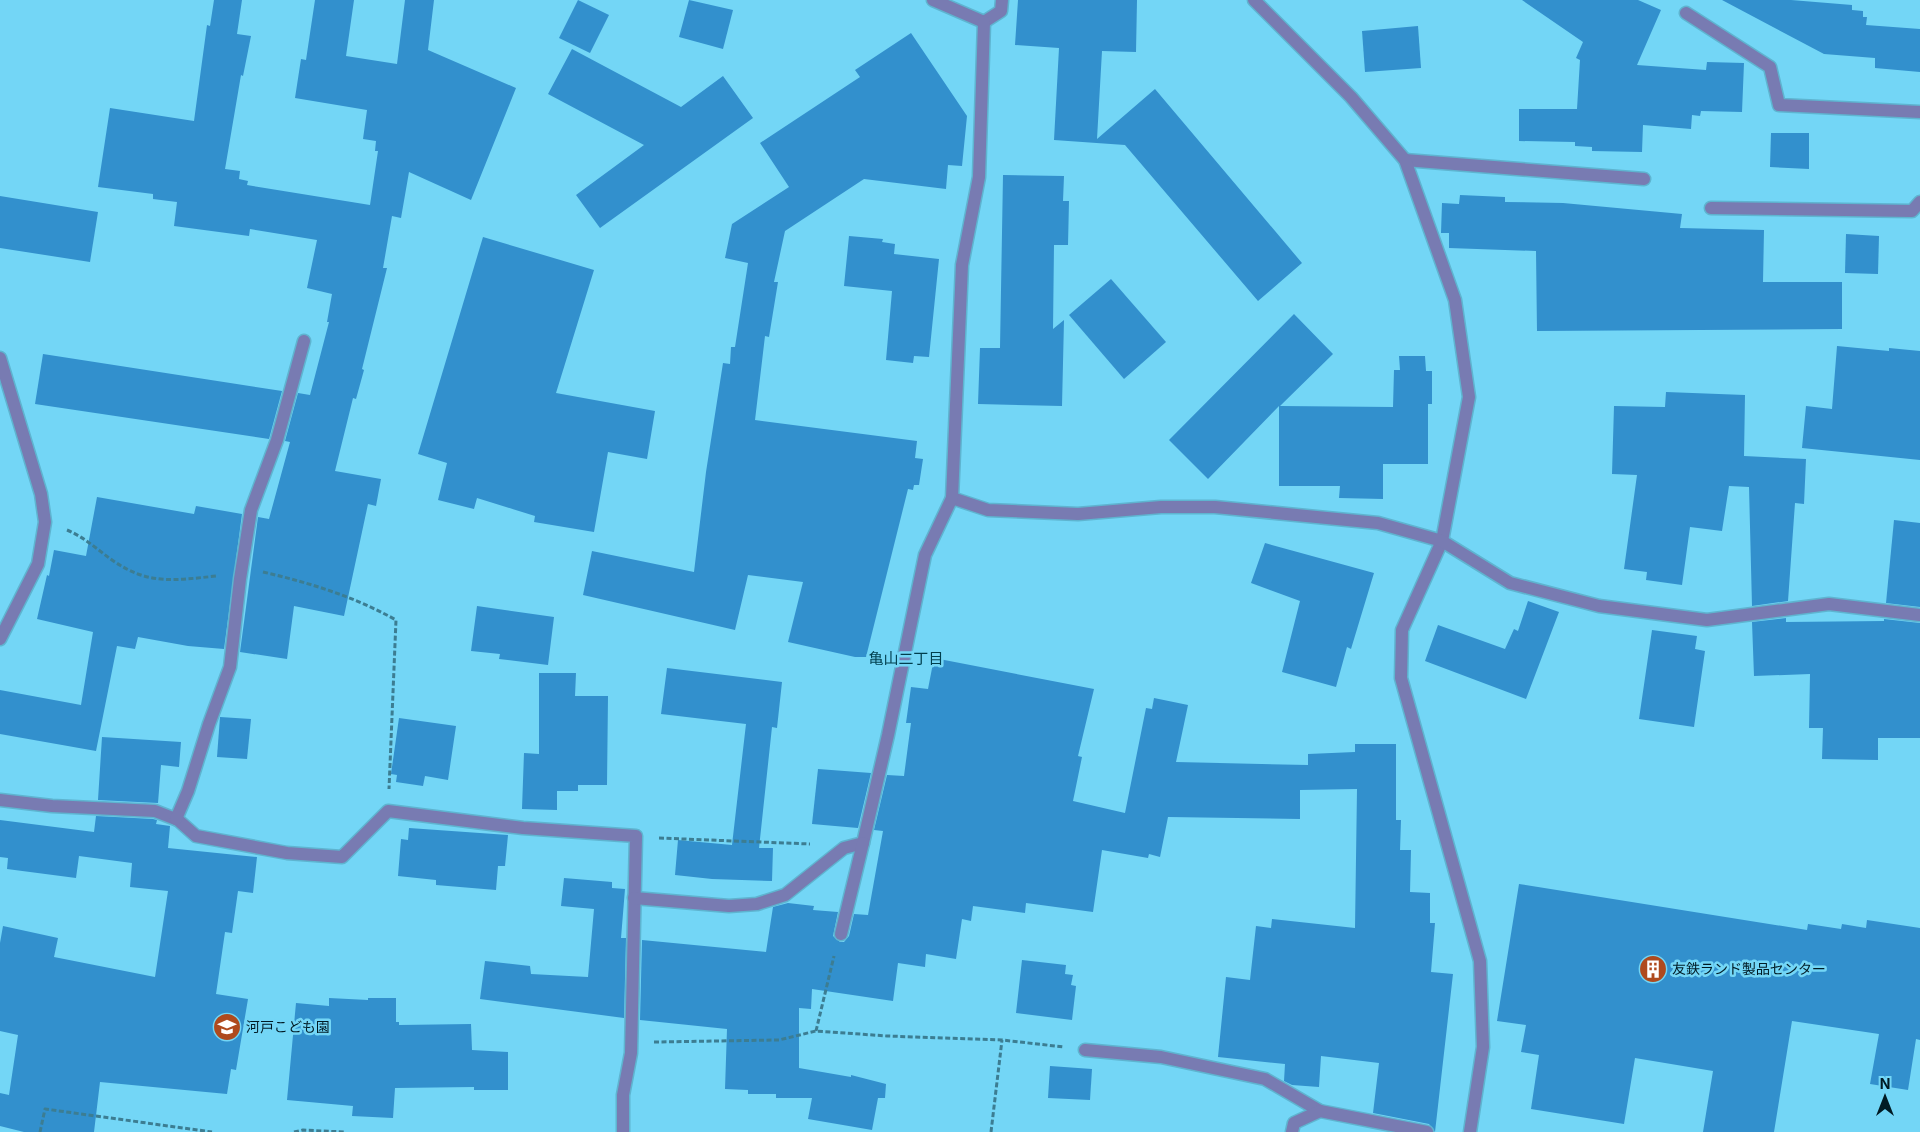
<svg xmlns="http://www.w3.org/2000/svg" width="1920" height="1132" viewBox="0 0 1920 1132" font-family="Inter,'Noto Sans JP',sans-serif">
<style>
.building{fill:#3290cd}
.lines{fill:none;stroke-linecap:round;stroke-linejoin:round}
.service-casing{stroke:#5eb4d0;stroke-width:15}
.minor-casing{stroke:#5eb4d0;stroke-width:15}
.path{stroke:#3c7d92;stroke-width:3;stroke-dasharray:5 2.5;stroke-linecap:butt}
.service{stroke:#787bb2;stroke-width:12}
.minor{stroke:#787bb2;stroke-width:12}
.labels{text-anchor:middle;stroke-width:5;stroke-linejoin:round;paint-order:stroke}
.poi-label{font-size:14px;fill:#001b24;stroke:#73d6f6;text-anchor:start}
.neighbourhood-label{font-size:15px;fill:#003e4d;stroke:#73d6f6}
</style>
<rect width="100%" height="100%" fill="#73d6f6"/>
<g class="building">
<polygon points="214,0 242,0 237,34 251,36 243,76 241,75 225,169 240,171 239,179 248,181 247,185 370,205 378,151 375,151 376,141 363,139 367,110 295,98 301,59 306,60 315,0 354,0 346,56 397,64 405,0 434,0 428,50 516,88 471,200 409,172 401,218 392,216 383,268 387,268 362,369 364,370 356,399 353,398 335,471 381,479 376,506 368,504 344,616 294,606 287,659 240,652 258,517 269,519 290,442 285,441 298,393 310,395 329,322 327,322 332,294 307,288 317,240 250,229 249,236 174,226 177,202 153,199 153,194 98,187 110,108 194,121 207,25 210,26"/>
<polygon points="578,0 609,15 590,53 559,38"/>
<polygon points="689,0 733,10 723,49 679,37"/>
<polygon points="1018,0 1137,0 1136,52 1102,51 1097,139 1155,89 1302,263 1258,301 1125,145 1054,140 1059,48 1015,45"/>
<polygon points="1522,0 1638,0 1661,10 1637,65 1706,70 1707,62 1744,63 1742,112 1701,111 1700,116 1692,115 1691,129 1643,125 1642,152 1592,151 1592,147 1575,146 1575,142 1519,141 1519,109 1577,109 1580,60 1576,58 1583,42"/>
<polygon points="1722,0 1791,0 1852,5 1852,10 1863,11 1863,17 1867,17 1866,25 1920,29 1920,72 1875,68 1875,58 1824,54"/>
<polygon points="1418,26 1421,68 1365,72 1362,31"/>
<polygon points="911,33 967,116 962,166 948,165 946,189 864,179 785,231 774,282 778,282 769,337 765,336 755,420 917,441 915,458 923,459 919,485 914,485 913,490 908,489 866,657 855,657 788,642 803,582 748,575 735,630 583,595 592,551 694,572 706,472 723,363 730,364 731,347 735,347 748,263 725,258 732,224 789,187 760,143 860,77 855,70"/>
<polygon points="572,49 681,107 723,76 753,118 600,228 576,195 644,145 548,94"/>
<polygon points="1771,133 1809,133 1809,169 1770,167"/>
<polygon points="1003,175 1064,176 1063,201 1069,201 1068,245 1054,245 1053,329 1064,320 1062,406 978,404 980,348 1000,348"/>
<polygon points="1460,195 1505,197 1505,202 1563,203 1682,214 1680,228 1764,230 1763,282 1842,282 1842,329 1537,331 1536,251 1449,248 1449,233 1441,233 1442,203 1459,204"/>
<polygon points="0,196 98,212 90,262 0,248"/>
<polygon points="1846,234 1879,236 1878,274 1845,273"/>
<polygon points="849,236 883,239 882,242 895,244 894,254 939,259 929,357 914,356 913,363 886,360 892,291 844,286"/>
<polygon points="483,237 594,270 556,393 655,411 647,459 608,452 594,532 534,522 535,516 477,498 474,509 438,500 447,463 418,454"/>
<polygon points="1111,279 1166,342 1124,379 1069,315"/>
<polygon points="1294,314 1333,354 1280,406 1393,407 1394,370 1400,370 1399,356 1425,356 1426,371 1432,371 1432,404 1428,404 1428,464 1383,464 1383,499 1339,498 1340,486 1279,486 1279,406 1208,479 1169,440"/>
<polygon points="1837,346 1889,351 1889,348 1920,351 1920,460 1802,448 1806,406 1832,409"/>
<polygon points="43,354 282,391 269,439 35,404"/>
<polygon points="1666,392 1745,395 1744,456 1806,459 1804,504 1795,503 1788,601 1752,606 1749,487 1729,486 1722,531 1690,527 1682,585 1646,580 1647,572 1624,569 1637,475 1612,474 1614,406 1665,407"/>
<polygon points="97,497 194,514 196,506 242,514 224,649 188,646 138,637 135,649 117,646 96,751 0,734 0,690 81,705 93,632 37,619 47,575 49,576 54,550 86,556"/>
<polygon points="1894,520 1920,523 1920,607 1886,603"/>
<polygon points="1265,543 1374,573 1351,649 1347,647 1336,687 1282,672 1300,601 1251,583"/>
<polygon points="1528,601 1559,612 1526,699 1425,661 1438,625 1505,649 1514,629 1518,631"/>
<polygon points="477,606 554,617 548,665 499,659 500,654 471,651"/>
<polygon points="1786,618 1786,622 1884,621 1884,619 1920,623 1920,738 1878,738 1878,760 1822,759 1823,728 1809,728 1810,674 1754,676 1752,622"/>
<polygon points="1652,630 1697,636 1695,649 1705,651 1694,727 1639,719"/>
<polygon points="934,658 1094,689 1078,756 1082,757 1073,801 1125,813 1146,708 1152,709 1154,698 1188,705 1176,762 1308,765 1308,754 1355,752 1355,744 1396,744 1396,820 1401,820 1400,850 1411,850 1410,892 1430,893 1430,923 1435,923 1431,972 1453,974 1435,1132 1429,1124 1373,1113 1379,1063 1321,1056 1319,1087 1292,1085 1284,1081 1285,1064 1218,1057 1226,977 1250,980 1256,926 1271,928 1272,919 1355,928 1357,789 1300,790 1300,819 1168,817 1160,857 1149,854 1148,858 1102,850 1093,912 1026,903 1025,913 973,906 971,921 962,919 956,959 926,954 925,967 898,963 893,1001 812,989 811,1009 799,1008 799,1068 851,1077 851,1075 886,1084 885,1098 878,1098 872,1130 808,1119 812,1098 776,1098 776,1094 748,1094 748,1090 725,1089 727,1029 640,1020 642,940 766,952 773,907 788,903 814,906 813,910 838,912 833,936 840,942 844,942 849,936 854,914 868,915 883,831 874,830 887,775 904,776 911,723 906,723 911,687 928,689"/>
<polygon points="667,668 782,682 777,728 772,727 759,848 773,848 772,881 712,879 675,875 678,840 732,845 746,724 661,714"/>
<polygon points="539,673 576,673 575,696 608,696 607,785 578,785 578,791 557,791 557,810 522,809 524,753 539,754"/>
<polygon points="220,717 251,719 247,759 217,757"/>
<polygon points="399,718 456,726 448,780 425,776 423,786 396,782 397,775 391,774"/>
<polygon points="102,737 181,742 179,767 161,765 158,803 98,800"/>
<polygon points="818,769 871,773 858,828 812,824"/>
<polygon points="96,816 153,819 157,820 156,824 170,826 168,848 257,857 253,893 238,891 232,933 225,932 216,994 248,999 236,1070 231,1069 227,1094 100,1082 94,1132 24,1132 0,1126 0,1093 9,1095 18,1035 0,1031 0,943 3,926 58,938 54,957 155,977 168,891 130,887 132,863 79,856 76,878 7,869 8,858 0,857 0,820 94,832"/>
<polygon points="409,828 508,835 505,866 498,866 496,890 436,885 436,880 398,876 401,839 408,840"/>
<polygon points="564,878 612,882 612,888 625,889 621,938 626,938 624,1018 480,999 485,961 530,966 531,974 588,977 594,909 561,906"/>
<polygon points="1519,884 1807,930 1808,924 1841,929 1842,924 1866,928 1867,920 1920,928 1920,1040 1916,1039 1908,1090 1870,1084 1879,1034 1792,1021 1774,1132 1703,1132 1713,1071 1635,1058 1624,1124 1531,1109 1539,1055 1521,1052 1526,1025 1497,1021"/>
<polygon points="1022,960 1066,965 1065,974 1073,975 1071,985 1076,986 1072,1020 1016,1013"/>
<polygon points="329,998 368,1000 368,998 396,998 396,1022 399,1022 399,1025 471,1024 472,1050 508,1052 508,1090 474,1090 474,1087 395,1088 393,1118 352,1116 353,1106 287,1100 296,1003 329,1006"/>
<polygon points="1050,1066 1092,1069 1090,1100 1048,1098"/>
</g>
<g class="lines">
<g class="service-casing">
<g id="service">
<polyline points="1686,13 1770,67 1779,105 1920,112"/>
<polyline points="1405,160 1644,179"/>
<polyline points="1711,208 1912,211 1920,202"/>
</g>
</g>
<g class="minor-casing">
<g id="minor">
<polyline points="933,0 984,22"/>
<polyline points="1254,0 1351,97 1405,160 1455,300 1469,397 1442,541 1402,630 1401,678 1480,961 1483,1047 1470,1132"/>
<polyline points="984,22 1001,11 1002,0"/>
<polyline points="0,358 41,494 45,522 38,564 0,639"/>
<polyline points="952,498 988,510 1078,514 1161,507 1215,507 1378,523 1442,541 1510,583 1599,606 1707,620 1829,604 1920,615"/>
<polyline points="0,800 52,806 155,811 178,820 196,836 287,853 342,857 388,811 523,828 636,836 631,1053 623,1095 623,1132"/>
<polyline points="176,819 188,791 209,724 230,667 240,579 251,510 277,440 304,341"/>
<polyline points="634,898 729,906 757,904 785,895 844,848 863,843 888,735 925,555 952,498 962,265 979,177 984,22"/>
<polyline points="841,934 863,843"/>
<polyline points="1085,1050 1161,1057 1265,1079 1320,1111"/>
<polyline points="1292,1132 1294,1123 1320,1111 1427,1132"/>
</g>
</g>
<g class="path">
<path d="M67,530C84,537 98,550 112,560C149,586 175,580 217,576"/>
<path d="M263,572C310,583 353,596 396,620L389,789"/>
<polyline points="659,838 810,844"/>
<polyline points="816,1031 834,956"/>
<polyline points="654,1042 779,1040 816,1031 887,1036 1002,1040 1064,1047"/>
<polyline points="40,1132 45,1109 212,1132"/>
<polyline points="294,1132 303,1130 344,1132"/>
<polyline points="991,1132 1002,1040"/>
</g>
<use href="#service" class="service"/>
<use href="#minor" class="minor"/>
</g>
<defs>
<g id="building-disc" transform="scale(1.4375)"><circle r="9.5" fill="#af4a1e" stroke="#73d6f6"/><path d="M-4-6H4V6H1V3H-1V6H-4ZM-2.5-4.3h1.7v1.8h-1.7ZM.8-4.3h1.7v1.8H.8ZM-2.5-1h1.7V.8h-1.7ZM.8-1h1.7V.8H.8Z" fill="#fff"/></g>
<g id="school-disc" transform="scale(1.4375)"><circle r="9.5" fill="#af4a1e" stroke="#73d6f6"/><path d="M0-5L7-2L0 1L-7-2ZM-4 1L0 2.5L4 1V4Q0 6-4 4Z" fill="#fff"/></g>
</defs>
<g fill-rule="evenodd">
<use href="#building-disc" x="1653" y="969"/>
<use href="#school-disc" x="227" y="1027"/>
</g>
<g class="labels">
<g class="poi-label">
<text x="1672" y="974">友鉄ランド製品センター</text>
<text x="246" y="1032">河戸こども園</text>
</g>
<g class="neighbourhood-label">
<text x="906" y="664">亀山二丁目</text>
</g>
</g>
<g transform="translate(1885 1097)" stroke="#73d6f6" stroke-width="4" paint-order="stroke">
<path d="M0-4L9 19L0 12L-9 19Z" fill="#001b24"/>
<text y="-8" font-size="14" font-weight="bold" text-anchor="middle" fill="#001b24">N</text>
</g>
</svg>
